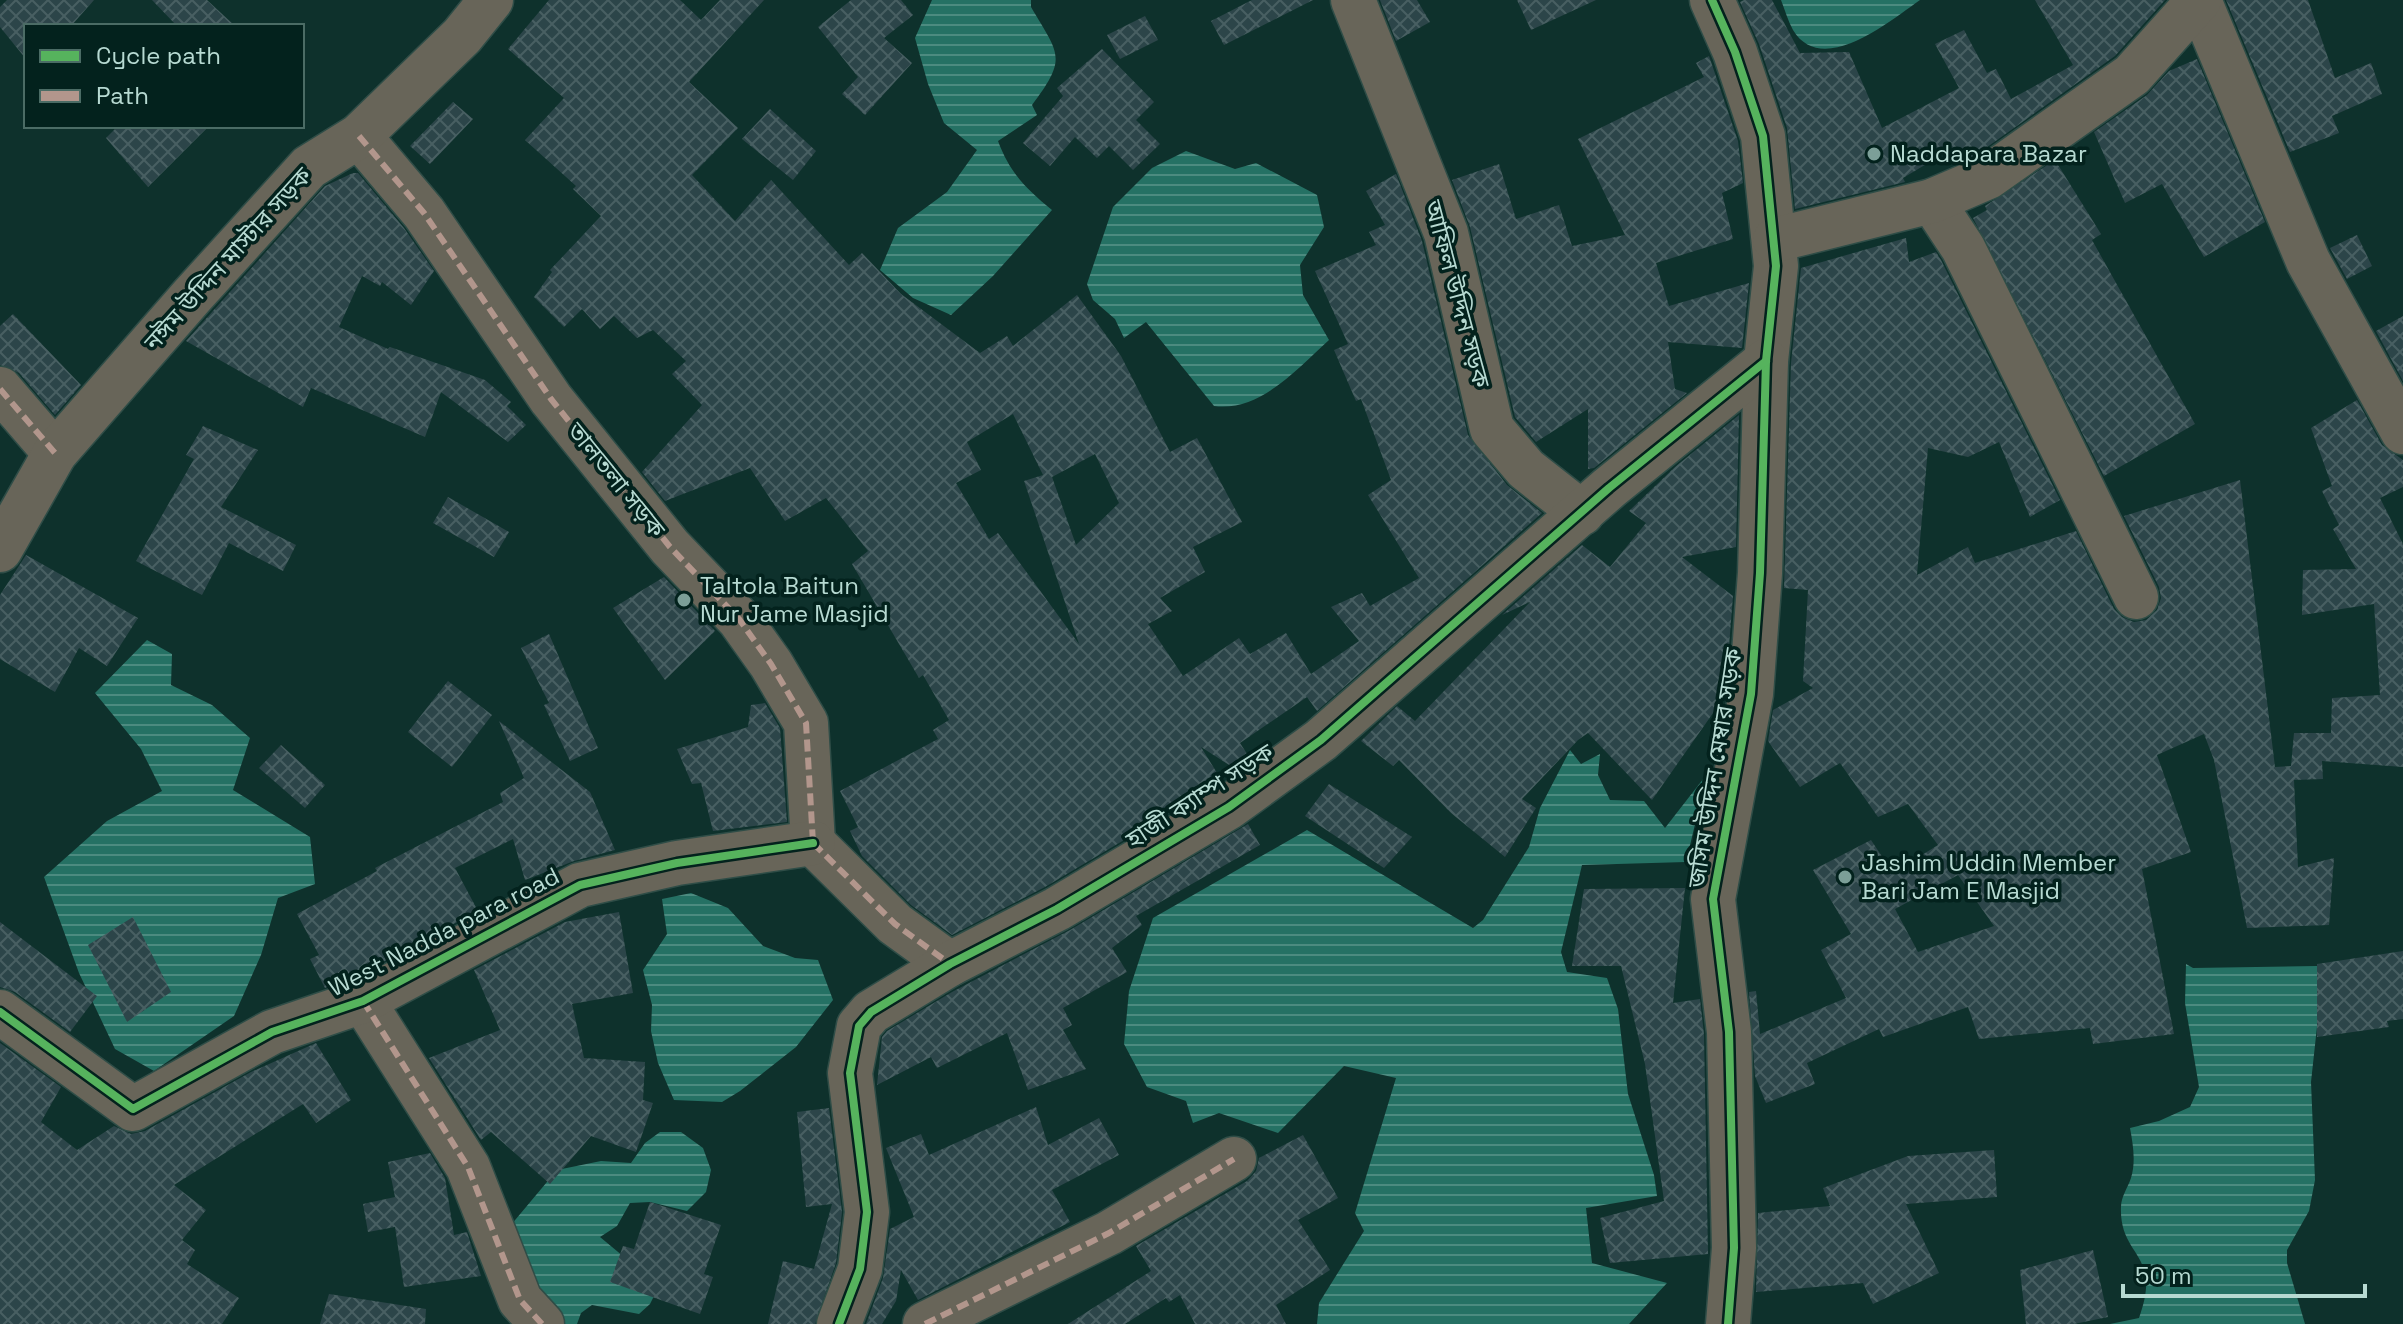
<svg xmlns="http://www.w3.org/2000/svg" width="2403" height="1324" viewBox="0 0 2403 1324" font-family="'Space Grotesk','Noto Sans Bengali',sans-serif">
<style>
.water{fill:url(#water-rules)}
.building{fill:url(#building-cross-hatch);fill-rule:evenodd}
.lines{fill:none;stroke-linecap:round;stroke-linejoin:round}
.minor-casing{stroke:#2f4d47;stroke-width:47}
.minor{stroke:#686559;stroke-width:44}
.quiet{stroke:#b2968c;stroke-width:6;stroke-dasharray:12 6;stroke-linecap:butt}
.cycleway-casing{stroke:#03221d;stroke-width:13}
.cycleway{stroke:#56b35d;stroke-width:8}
.poi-dot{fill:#7c9f98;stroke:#03221d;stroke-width:3}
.labels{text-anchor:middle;stroke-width:7;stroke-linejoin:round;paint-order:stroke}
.poi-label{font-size:24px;fill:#b7dad2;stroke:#03221d;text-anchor:start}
.street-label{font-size:24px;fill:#b7dad2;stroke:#03221d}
</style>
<defs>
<pattern id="water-rules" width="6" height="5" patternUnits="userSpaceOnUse" patternTransform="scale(2)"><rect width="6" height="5" fill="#257164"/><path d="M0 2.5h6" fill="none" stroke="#4c8b80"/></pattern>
<pattern id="building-cross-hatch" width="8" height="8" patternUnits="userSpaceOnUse" patternTransform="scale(2)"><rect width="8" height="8" fill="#2c4549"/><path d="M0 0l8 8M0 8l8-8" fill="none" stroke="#485f62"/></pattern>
</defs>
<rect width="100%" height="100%" fill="#0e312c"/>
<g class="water">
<path d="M932,0H1031V7C1059,55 1068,57 1032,105L1037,115L998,141C1010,173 1026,189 1052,210L993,276L951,315L913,298L880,270L898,228L947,192L977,150L944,123L928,84L915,38Z"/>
<path d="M1781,0H1920C1890,21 1822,78 1793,30C1788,21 1785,10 1781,0Z"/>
<path d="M1186,151L1235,169L1256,163L1317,195L1324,227L1300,265L1303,295L1329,340C1297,369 1260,412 1214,406L1146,322L1124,338L1115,319L1093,300L1087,284L1113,207L1152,168Z"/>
<polygon points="147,640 172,654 171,685 212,705 250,738 233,790 310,837 315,884 278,898 261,955 234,1016 154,1071 115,1049 79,973 44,877 107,821 162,791 141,749 95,693"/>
<polygon points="1570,750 1581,764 1600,754 1598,775 1610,800 1644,801 1665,828 1707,774 1686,862 1582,865 1561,952 1567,972 1607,978 1618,1009 1628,1094 1654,1175 1657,1196 1586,1208 1592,1263 1667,1283 1629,1324 1317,1324 1319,1303 1364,1231 1355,1213 1396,1078 1344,1066 1278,1133 1219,1113 1193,1123 1186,1101 1147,1087 1124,1044 1129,991 1153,918 1307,830 1473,928 1483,920 1529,847 1540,808"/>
<polygon points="691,893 728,908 763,946 795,958 818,960 833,1000 796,1047 740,1091 722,1102 674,1100 658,1063 651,1031 652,1005 643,970 667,934 662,899"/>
<path d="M2186,964L2193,968L2317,966L2320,999L2311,1082L2315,1180L2309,1211L2287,1250V1263L2305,1324H2110L2139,1318C2163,1252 2119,1258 2121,1207C2121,1197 2128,1187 2131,1178C2136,1162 2133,1144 2130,1128L2159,1121L2190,1107L2199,1087L2185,1003Z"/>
<polygon points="660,1132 681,1132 703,1148 711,1170 706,1192 687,1211 650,1202 630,1203 617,1226 600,1237 659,1286 650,1304 639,1314 592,1305 581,1313 577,1324 553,1324 506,1231 557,1170 601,1161 631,1163 645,1143"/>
</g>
<g class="building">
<polygon points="7,0 94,0 71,26 26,26 26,59 0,27 0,7"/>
<polygon points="152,0 207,0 235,26 177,26"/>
<path d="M549,0H680L701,20L720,0H764L689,82L738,128L692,175L735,221L771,180L849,265L862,253L901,294L980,353L1007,336L1013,346L1077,295L1121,356L1170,452L1197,438L1242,522L1193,547L1205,572L1160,598L1172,611L1148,624L1183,676L1239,638L1250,654L1286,633L1311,674L1359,641L1331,607L1362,593L1370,606L1419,578L1368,495L1391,480L1361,399L1356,401L1334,350L1348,344L1315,271L1376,245L1369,232L1385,225L1366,191L1396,174L1422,241L1468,435L1507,485L1542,513L1317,711L1307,697L1240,743L1251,760L1237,770L1201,747L1222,781L1215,786L1045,887L952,935L911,905L862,856L850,831L858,827L840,791L938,739L933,730L949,720L923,675L919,678L852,564L868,551L826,498L785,521L750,468L665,501L642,472L702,405L672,374L686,361L653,330L637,338L614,316L600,329L582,309L564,327L534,297L552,272L550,270L601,216L573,189L576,186L525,140L564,98L508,49ZM1013,414L1043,475L1024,481L1079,644L998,533L989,539L956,483L981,470L967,442ZM1095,454L1119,503L1076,545L1052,477Z"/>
<polygon points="851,0 901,0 913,15 884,38 912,63 865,115 842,94 858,77 818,27"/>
<polygon points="1252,0 1313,0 1224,45 1211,21"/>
<polygon points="1380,0 1417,0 1430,22 1396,41"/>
<polygon points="1517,0 1596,0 1531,30"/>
<polygon points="1744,0 1772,0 1800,53 1849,52 1882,128 1959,88 1935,44 1964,30 1987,73 1996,69 2011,99 2073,65 2035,0 2165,0 2115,56 1976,155 1962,161 1955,147 1903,178 1905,182 1795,209 1787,128 1759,44 1740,2"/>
<polygon points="2226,0 2308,0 2335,78 2371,63 2382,94 2332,116 2339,133 2290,152"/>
<polygon points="1145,16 1158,40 1120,59 1107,35"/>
<polygon points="1102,49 1154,102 1136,120 1160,144 1133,170 1109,146 1097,158 1075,137 1050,166 1023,143 1063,96 1057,88"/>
<polygon points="1709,56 1738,141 1743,183 1722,193 1733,239 1656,263 1669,306 1749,283 1742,348 1668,342 1675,389 1687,393 1594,468 1588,469 1588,409 1536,442 1515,417 1470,227 1452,180 1499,164 1516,219 1559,205 1572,246 1625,235 1578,139 1704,77 1696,63"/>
<polygon points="2197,59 2265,222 2204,257 2162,184 2125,203 2094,132 2147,95 2169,71"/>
<polygon points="453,102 473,119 430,164 410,146"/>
<polygon points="770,109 816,151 793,180 742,139"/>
<polygon points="118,126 209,126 148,187 106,138"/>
<polygon points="2055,160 2101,234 2092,240 2195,424 2104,476 1973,218 1987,210 1985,206"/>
<polygon points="353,173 358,173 404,228 434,271 411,305 382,282 380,286 362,276 339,327 388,349 390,347 485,380 511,402 507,406 526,425 508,442 441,392 425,437 311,388 303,407 186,341 325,186"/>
<polygon points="2357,235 2372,266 2347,279 2330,248"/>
<path d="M1906,238L1909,262L1936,252L1941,260L2060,500L2030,517L1999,442L1968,457L1928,448L1917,575L1968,547L1975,563L2076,531L2114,609L2122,617L2134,622L2146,620L2157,610L2161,598L2159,587L2124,516L2240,480L2275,767L2291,766L2294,733H2331L2332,698L2380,695L2374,604L2302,615L2303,570L2356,569L2333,529L2339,525L2322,491L2332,486L2311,428L2357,400L2382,445L2403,460V487L2380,498L2403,544V767L2322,761L2323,779L2294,780L2298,867L2334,858L2329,925L2247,928L2214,760L2204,734L2157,755L2191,852L2142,869L2174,1034L2093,1044L2090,1028L1979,1039L1968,1007L1883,1037L1879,1029L1807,1063L1815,1084L1766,1103L1755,1076L1749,992L1756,991L1760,1034L1846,998L1821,950L1851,934L1813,870L1871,840L1893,873L1938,845L1908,804L1878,817L1840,763L1800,787L1768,741L1773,710L1813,688L1803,681L1808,590L1784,588L1791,363L1801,268ZM1958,875L1994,926L1918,952L1895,909Z"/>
<polygon points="13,314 81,385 55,415 19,373 0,365 0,326"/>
<polygon points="2403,316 2403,381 2376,331"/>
<polygon points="1739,415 1736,547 1682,557 1733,596 1725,696 1652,800 1588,733 1578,740 1522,799 1536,808 1505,857 1451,813 1399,760 1393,766 1361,741 1397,706 1415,721 1530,602 1502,615 1582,545 1610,567 1646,523 1629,511 1675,467"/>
<polygon points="203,426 258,450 221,507 296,545 283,571 229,543 202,595 136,561 194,459 186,455"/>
<polygon points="448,497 509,532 494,557 433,523"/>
<polygon points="26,555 138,618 107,666 79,648 55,692 0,659 0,595"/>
<polygon points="664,577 715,631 665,680 613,608"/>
<polygon points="549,634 598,748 570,761 544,705 549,703 521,648"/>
<polygon points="448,681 492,715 452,767 408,732"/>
<polygon points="765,703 780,728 787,822 713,831 701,783 692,784 677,749 748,727 751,705"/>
<polygon points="499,721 590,792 615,850 574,861 525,880 513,839 455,868 478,911 353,978 325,988 310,959 319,955 297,914 377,871 375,868 503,802 500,793 524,778"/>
<polygon points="281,745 325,785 305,808 259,768"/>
<polygon points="1329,784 1412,837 1384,868 1305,816"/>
<polygon points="1248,824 1260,845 1136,916 1142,925 1112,948 1127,972 1063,1008 1072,1025 1063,1030 1086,1069 1028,1090 1007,1033 937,1068 931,1057 877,1085 882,1037 887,1031 952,992 1070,930"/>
<polygon points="1685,888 1673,1003 1700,999 1704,1034 1708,1254 1610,1263 1600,1218 1664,1201 1645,1064 1621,966 1572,966 1584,889"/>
<polygon points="619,912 633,993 572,1004 584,1058 645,1062 643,1100 653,1103 636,1152 591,1136 550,1184 491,1132 481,1140 429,1058 500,1030 474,970 565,922"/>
<polygon points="133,917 171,992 127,1022 88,945"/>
<polygon points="0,922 97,996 70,1032 15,992 0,987"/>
<polygon points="2403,951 2403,1019 2387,1021 2389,1027 2317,1037 2317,964"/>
<polygon points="0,1043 61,1087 41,1122 77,1150 114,1126 131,1134 145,1131 251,1072 316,1043 351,1100 316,1123 303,1104 174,1185 206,1210 182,1240 195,1250 187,1264 239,1298 222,1324 0,1324"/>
<polygon points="1036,1107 1048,1145 1099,1118 1119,1155 1052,1190 1070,1222 918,1300 901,1270 896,1301 882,1324 866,1324 883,1278 890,1229 914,1217 886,1148 921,1134 929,1155"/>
<polygon points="829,1108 842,1212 836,1263 815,1324 768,1324 783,1261 814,1269 832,1204 806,1207 797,1112"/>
<polygon points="1303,1135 1338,1198 1298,1220 1330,1270 1276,1305 1286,1324 1195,1324 1180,1295 1169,1302 1166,1298 1125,1324 1068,1324 1151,1271 1136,1246 1247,1181 1256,1171 1259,1158"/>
<polygon points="1994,1150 1997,1197 1906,1204 1939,1273 1873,1304 1863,1283 1756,1292 1758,1213 1830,1206 1823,1188 1908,1156"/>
<polygon points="430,1153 445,1178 454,1235 467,1232 481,1276 404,1287 395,1227 368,1232 363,1204 395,1197 388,1162"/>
<polygon points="650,1202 721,1225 704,1274 713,1277 700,1314 610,1282 623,1246 634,1249"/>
<polygon points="2093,1250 2108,1317 2074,1324 2026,1324 2020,1270"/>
<polygon points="329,1294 426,1309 425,1324 320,1324"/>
</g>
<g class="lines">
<g class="minor-casing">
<g id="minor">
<polyline points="1353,0 1446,233 1492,429 1526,469 1582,513"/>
<polyline points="1712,0 1735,52 1763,136 1776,266 1766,361 1760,573 1751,694 1713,899 1729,1032 1734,1248 1728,1324"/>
<polyline points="2199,0 2308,261 2403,432"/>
<polyline points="359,136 424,213 551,399 670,547 739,619 771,664 806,723 813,843"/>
<polyline points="1932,201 1963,248 2136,597"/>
<polyline points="1775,240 1932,201 1988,177 2132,75 2199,0"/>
<polyline points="0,389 55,453"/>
<polyline points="0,550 55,453 192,296 309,167 359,136 462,36 491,0"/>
<polyline points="813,843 895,924 950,964"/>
<polyline points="363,1001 468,1167 520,1300 542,1324"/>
<polyline points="0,1012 133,1109 272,1032 363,1001 580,885 677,863 813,843"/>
<polyline points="839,1324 860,1269 867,1212 850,1073 859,1026 871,1012 950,964 1057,909 1229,807 1321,740 1609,488 1766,361"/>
<polyline points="925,1324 1109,1233 1234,1159"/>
</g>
</g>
<use href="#minor" class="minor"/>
<g class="quiet">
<polyline points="359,136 424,213 551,399 670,547 739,619 771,664 806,723 813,843"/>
<polyline points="0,389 55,453"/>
<polyline points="813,843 895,924 950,964"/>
<polyline points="363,1001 468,1167 520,1300 542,1324"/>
<polyline points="925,1324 1109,1233 1234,1159"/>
</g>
<g class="cycleway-casing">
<g id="cycleway">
<polyline points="1712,0 1735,52 1763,136 1776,266 1766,361 1760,573 1751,694 1713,899 1729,1032 1734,1248 1728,1324"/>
<polyline points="0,1012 133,1109 272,1032 363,1001 580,885 677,863 813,843"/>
<polyline points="839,1324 860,1269 867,1212 850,1073 859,1026 871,1012 950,964 1057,909 1229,807 1321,740 1609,488 1766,361"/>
</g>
</g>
<use href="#cycleway" class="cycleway"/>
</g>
<g class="poi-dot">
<circle cx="1874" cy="154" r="8"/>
<circle cx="684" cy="600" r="8"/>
<circle cx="1845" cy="877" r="8"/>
</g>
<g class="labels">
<g class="poi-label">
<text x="1890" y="162">Naddapara Bazar</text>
<text x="700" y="594">Taltola Baitun<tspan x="700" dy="28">Nur Jame Masjid</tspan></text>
<text x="1861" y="871">Jashim Uddin Member<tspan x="1861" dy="28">Bari Jam E Masjid</tspan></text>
</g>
<g class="street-label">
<text transform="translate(228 259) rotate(-48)" y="8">নঈম উদ্দিন মাস্টার সড়ক</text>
<text transform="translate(1457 294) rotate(75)" y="8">আফিল উদ্দিন সড়ক</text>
<text transform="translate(616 480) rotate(51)" y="8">তালতলা সড়ক</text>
<text transform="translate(1715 768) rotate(-81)" y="8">জসিম উদ্দিন মেম্বার সড়ক</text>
<text transform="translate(1200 796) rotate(-33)" y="8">হাজী ক্যাম্প সড়ক</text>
<text transform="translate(444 932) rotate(-27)" y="8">West Nadda para road</text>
</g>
</g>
<rect x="24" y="24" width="280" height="104" fill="#03221d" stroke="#4b6c65" stroke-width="2"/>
<rect x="40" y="50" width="40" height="12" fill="#56b35d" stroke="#4b6c65" stroke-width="2"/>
<text x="96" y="64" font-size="24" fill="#b7dad2">Cycle path</text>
<rect x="40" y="90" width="40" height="12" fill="#b2968c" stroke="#4b6c65" stroke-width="2"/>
<text x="96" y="104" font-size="24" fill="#b7dad2">Path</text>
<path d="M2123 1284v12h242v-12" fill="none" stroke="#b7dad2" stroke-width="4"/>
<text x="2135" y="1284" font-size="24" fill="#b7dad2" stroke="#03221d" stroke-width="6" paint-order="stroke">50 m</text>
</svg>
